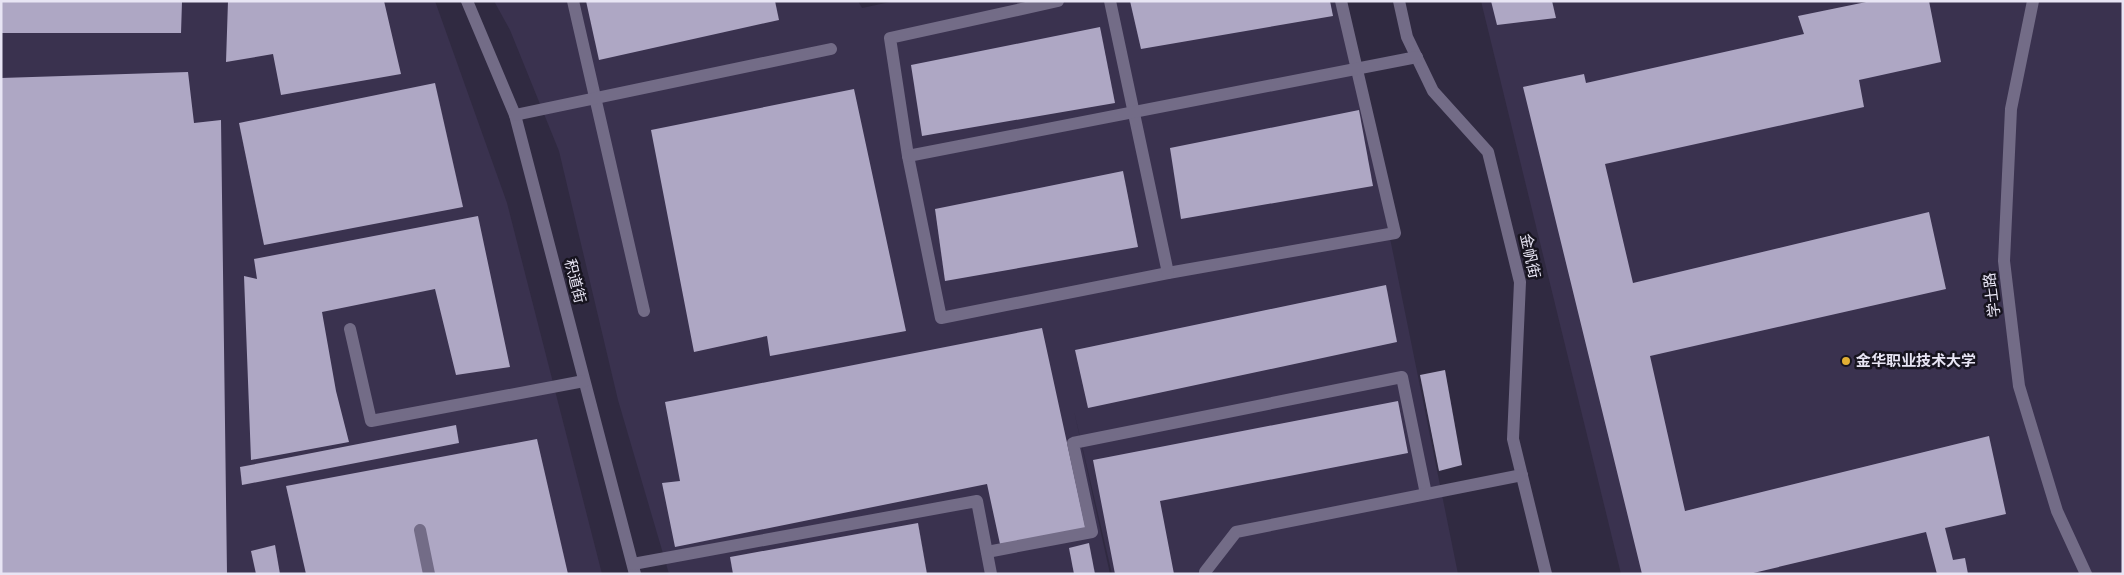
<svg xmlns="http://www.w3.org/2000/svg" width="2124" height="575" viewBox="0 0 2124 575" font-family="'Golos Text','Noto Sans SC',sans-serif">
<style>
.built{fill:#3a324f}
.building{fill:#aea7c4}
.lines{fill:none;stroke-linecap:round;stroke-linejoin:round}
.minor{stroke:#736c87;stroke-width:12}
.poi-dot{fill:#e2af34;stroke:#17141f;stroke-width:2}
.labels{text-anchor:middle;stroke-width:5;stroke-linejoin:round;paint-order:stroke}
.street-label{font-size:15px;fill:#e8e5f4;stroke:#17141f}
.poi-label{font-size:15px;font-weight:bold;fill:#e8e5f4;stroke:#17141f;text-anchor:start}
</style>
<rect width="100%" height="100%" fill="#302a41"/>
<g class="built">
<polygon points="1,1 435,1 507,203 602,574 1,574"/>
<polygon points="494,1 858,1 862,8 895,1 1342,1 1458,574 1112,574 1074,411 1110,574 669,574 618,400 559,151 510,30"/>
<polygon points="1481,1 2123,1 2123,574 1621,574"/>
</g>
<g class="building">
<polygon points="1,1 182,1 181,33 1,33"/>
<polygon points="228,1 384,1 401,74 281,95 273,54 226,62"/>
<polygon points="586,1 775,1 779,20 599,60"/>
<polygon points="1130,1 1330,1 1333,16 1141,49"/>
<polygon points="1491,1 1552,1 1556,18 1497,25"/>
<polygon points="1871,1 1929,1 1941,62 1859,80 1864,107 1605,164 1633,283 1929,212 1946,289 1650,356 1685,511 1989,436 2006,514 1945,528 1953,560 1965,558 1968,574 1937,574 1926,532 1749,574 1642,574 1523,87 1584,74 1586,83 1804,34 1798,16"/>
<polygon points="1100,27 1115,103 922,136 911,65"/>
<polygon points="188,72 194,123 221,120 227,574 1,574 1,78"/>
<polygon points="435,83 463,207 264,245 239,123"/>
<polygon points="854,89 906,331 770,356 767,336 694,352 651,130"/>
<polygon points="1359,110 1373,186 1181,219 1170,148"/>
<polygon points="1123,171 1138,247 945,281 935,209"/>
<polygon points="478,216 510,367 456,375 435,289 322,312 336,391 349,442 251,460 244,276 257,279 254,259"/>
<polygon points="1386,285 1397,342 1088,408 1075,350"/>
<polygon points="1042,328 1086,530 1000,544 987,484 675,547 662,483 680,481 665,402"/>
<polygon points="1445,370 1462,465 1439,471 1420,375"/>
<polygon points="1398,401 1408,453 1160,501 1174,574 1115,574 1093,460"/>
<polygon points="456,425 459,443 242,485 240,467"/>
<polygon points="537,439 568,574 306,574 286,486"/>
<polygon points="918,523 927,574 733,574 730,557"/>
<polygon points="1089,543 1095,574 1074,574 1069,548"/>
<polygon points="275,545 280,574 256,574 251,551"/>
</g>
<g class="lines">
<g class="minor">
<polyline points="467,1 515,115 635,574"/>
<polyline points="573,1 644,311"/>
<polyline points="1058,1 890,38 908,156 941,318 1168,273 1395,233 1341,1"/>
<polyline points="1110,1 1168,273"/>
<polyline points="1399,1 1407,37 1433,91 1488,152 1520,282 1513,439 1546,574"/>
<polyline points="2033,1 2011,109 2004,261 2019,386 2057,511 2086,574"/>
<polyline points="515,115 831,49"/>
<polyline points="908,156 1417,57"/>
<polyline points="350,329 371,421 584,381"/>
<polyline points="420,530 429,574"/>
<polyline points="987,552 1092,532 1073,443 1402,377 1426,494"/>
<polyline points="633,564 977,501 991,574"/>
<polyline points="1205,574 1205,572 1236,532 1522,475"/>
</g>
</g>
<circle class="poi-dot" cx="1846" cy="361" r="5"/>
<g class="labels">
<g class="street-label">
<text transform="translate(1530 256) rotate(78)" y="5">金帆街</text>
<text transform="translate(575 281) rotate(76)" y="5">积道街</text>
<text transform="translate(1992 295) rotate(-97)" y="5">学士路</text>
</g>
<g class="poi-label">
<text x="1856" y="366">金华职业技术大学</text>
</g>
</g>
<rect width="2124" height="575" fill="none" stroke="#e8e5f4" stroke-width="5"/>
</svg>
